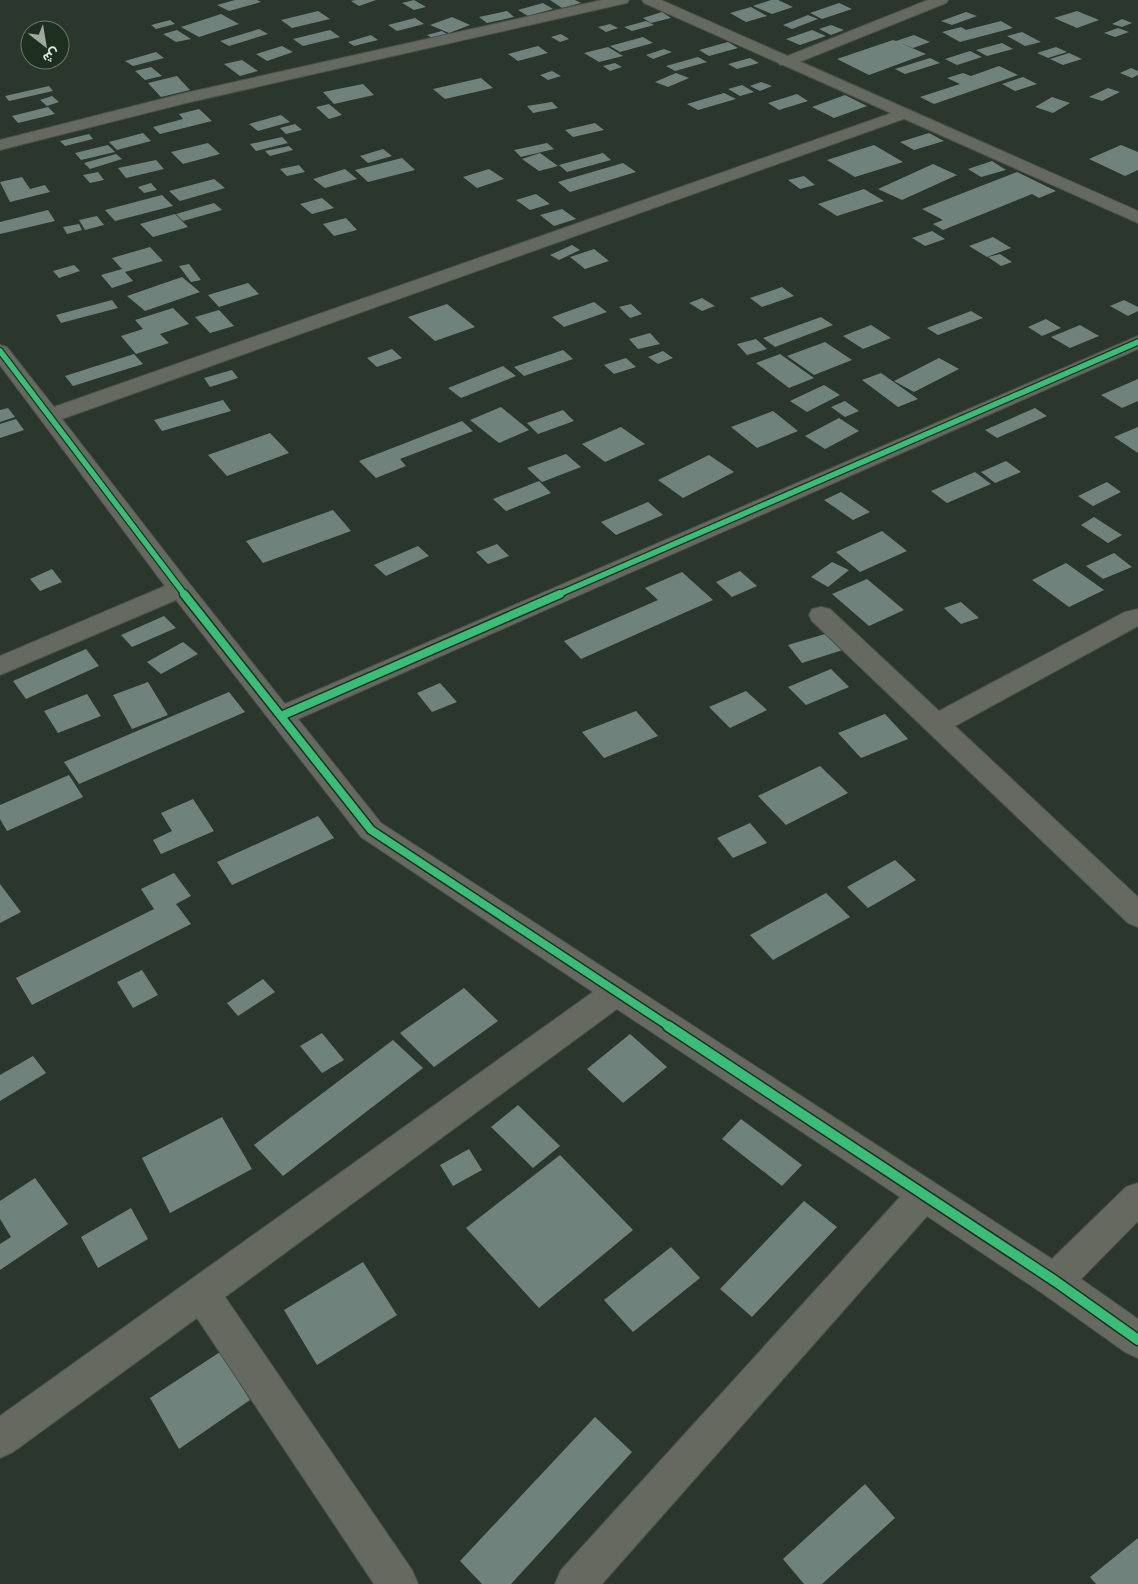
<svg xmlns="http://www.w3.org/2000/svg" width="1138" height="1584" viewBox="0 0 1138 1584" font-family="'Noto Serif',Vazirmatn,serif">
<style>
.building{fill:#6f837c}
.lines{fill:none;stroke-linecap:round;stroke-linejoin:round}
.minor-casing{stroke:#48524a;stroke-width:2}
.tertiary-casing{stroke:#48524a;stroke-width:2}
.minor{fill:#666960;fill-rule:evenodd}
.tertiary{fill:#666960;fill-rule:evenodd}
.cycleway-far2-casing{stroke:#1d3020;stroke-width:8}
.cycleway-far1-casing{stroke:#1d3020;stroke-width:11}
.cycleway-casing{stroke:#1d3020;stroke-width:13}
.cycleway-far2{stroke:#3abd76;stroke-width:5.5}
.cycleway-far1{stroke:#3abd76;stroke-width:8}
.cycleway{stroke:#3abd76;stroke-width:10}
</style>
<rect width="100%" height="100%" fill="#2b362d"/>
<g class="building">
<polygon points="235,0 257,0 261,2 229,11 217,5"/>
<polygon points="355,0 376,0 359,6 351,1"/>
<polygon points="414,0 426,7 414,10 402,3"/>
<polygon points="550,0 575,0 581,3 562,8"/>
<polygon points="771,0 778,0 793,7 772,14 753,6"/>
<polygon points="543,3 553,9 528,16 518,10"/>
<polygon points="839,3 852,9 822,19 810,13"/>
<polygon points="751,7 767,16 746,22 730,13"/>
<polygon points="318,11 330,19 292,28 281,20"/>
<polygon points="507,11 514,17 487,23 479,17"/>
<polygon points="1077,11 1099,20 1077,28 1054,18"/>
<polygon points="662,12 671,18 651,23 643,18"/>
<polygon points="966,12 977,16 952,25 941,21"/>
<polygon points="221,14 239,24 199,37 181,27"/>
<polygon points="808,15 818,19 792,29 783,25"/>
<polygon points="452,17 470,25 449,33 430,25"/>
<polygon points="415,18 424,24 397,31 388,25"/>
<polygon points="1122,19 1132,23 1122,27 1112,24"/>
<polygon points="170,20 175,24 156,29 151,25"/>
<polygon points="646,21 654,25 632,31 624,27"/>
<polygon points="1001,21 1013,28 960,42 942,32 961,27 966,30"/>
<polygon points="610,24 618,28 606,32 598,27"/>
<polygon points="831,25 844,30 831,35 819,29"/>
<polygon points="1118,28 1129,32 1115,37 1104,33"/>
<polygon points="259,29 268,34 229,46 220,41"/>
<polygon points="177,30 191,39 176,42 163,34"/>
<polygon points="330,30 340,37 303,46 293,39"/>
<polygon points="812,30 826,36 800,45 786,39"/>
<polygon points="442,31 450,36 435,40 427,35"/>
<polygon points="1022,32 1041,42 1025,46 1007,36"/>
<polygon points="561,34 569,39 560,42 551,37"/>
<polygon points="371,35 378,40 354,46 348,42"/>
<polygon points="914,35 930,42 913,48 898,42 926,54 869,75 837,59 893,40 896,41"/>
<polygon points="643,37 653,43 620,52 610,46"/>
<polygon points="728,42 738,48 709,56 699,50"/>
<polygon points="1002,43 1013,49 987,56 976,50"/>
<polygon points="282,46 293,52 267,61 256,54"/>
<polygon points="538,46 548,53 518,61 508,54"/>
<polygon points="608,47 623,56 599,62 584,53"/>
<polygon points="1056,47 1067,52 1048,58 1037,53"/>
<polygon points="664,49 672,52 653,59 646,55"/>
<polygon points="970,51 982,57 957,65 945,59"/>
<polygon points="156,52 164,58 133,66 125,61"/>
<polygon points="1069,53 1082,59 1063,65 1050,59"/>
<polygon points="698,57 707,62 675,71 666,66"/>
<polygon points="750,58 759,63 737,69 728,64"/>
<polygon points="930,58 940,63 905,74 895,69"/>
<polygon points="242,60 258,71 240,76 224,64"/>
<polygon points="615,63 622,67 610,71 603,66"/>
<polygon points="999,66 1018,75 934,104 920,97 960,84 947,78 963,73 971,76"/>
<polygon points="151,67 162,76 145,80 135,71"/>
<polygon points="1131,68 1138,71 1138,75 1132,78 1120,73"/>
<polygon points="552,71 561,76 548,80 540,75"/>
<polygon points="676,73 689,78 668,87 655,82"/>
<polygon points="177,76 190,90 161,97 148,83"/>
<polygon points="1023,77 1037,84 1015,91 1002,84"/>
<polygon points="481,78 493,88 445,99 433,89"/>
<polygon points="761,82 772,86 760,91 750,86"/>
<polygon points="363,84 374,95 334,104 323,92"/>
<polygon points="742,85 754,92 740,96 728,89"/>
<polygon points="49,86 53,91 9,101 5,96"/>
<polygon points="1108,88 1120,92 1102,101 1089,97"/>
<polygon points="724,93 736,99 698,110 687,104"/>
<polygon points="797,94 808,101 779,110 768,103"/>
<polygon points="845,95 867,106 834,118 812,107"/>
<polygon points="52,96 59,102 47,106 40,100"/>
<polygon points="1052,97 1070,103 1053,113 1035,107"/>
<polygon points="552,102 558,108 533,113 527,106"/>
<polygon points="329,104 342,115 329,119 316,107"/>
<polygon points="48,107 55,114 18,123 12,116"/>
<polygon points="199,109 212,121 160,134 153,127 183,119 179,114"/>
<polygon points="281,115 290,122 258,131 249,124"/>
<polygon points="595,123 604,130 573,137 565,130"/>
<polygon points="295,124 302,130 286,134 280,128"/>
<polygon points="143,133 151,141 117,150 109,142"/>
<polygon points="929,133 944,141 914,150 900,142"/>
<polygon points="89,134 93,139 65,146 60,141"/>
<polygon points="282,137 288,143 256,151 250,144"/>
<polygon points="208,143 220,154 183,164 171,152"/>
<polygon points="547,143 554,149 521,157 514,150"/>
<polygon points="108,145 115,152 81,160 75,153"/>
<polygon points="874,145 903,162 855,177 827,160"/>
<polygon points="1121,145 1138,152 1138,170 1125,176 1089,159"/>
<polygon points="289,146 293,150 270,156 265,151"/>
<polygon points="383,149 392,156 368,163 360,156"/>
<polygon points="540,153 558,166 539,171 522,159"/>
<polygon points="603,153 611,160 567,172 559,165"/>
<polygon points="116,154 122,159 90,169 84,163"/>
<polygon points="402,158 415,170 368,182 355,170"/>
<polygon points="156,160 164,169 126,178 118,168"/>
<polygon points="992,161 1006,170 981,177 968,169"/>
<polygon points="623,163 636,172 570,192 558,182"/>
<polygon points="933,164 957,175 902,200 878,189"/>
<polygon points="299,165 305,172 287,176 280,169"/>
<polygon points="345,169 357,179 325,188 313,179"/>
<polygon points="489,169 504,179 477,188 463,177"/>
<polygon points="98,172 104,180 90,183 83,175"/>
<polygon points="1017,172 1056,191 1039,198 1032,194 943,230 933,224 943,220 922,209"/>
<polygon points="804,176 815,185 800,189 788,180"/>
<polygon points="22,177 30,189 45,185 50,192 10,202 0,182"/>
<polygon points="214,179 225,188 180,201 169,191"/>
<polygon points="151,183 157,190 144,193 138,187"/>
<polygon points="864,189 884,201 837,216 818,204"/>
<polygon points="536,194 550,204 530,210 516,200"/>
<polygon points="162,195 173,206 115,221 105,210"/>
<polygon points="322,198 334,208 312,214 300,204"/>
<polygon points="214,203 222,210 183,221 176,214"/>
<polygon points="562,209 576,219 554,226 540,215"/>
<polygon points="48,210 55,221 0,234 0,222"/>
<polygon points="175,214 188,227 153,237 140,224"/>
<polygon points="97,216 104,225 85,230 79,220"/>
<polygon points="346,218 357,230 334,236 323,224"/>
<polygon points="79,224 82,230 67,234 63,227"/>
<polygon points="932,231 945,239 925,246 912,238"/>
<polygon points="993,237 1011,248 987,257 969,246"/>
<polygon points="572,245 580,250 559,260 550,255"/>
<polygon points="150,247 163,261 125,272 133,281 112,288 101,275 122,269 112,258"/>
<polygon points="594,249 609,261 585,269 570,257"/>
<polygon points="1000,254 1012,262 1001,266 988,257"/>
<polygon points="189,264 201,280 191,282 179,266"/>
<polygon points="74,265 80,271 59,278 53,271"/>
<polygon points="182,277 200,292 145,311 127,296"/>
<polygon points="248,283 259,294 219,307 208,295"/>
<polygon points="782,287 794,296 762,307 750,298"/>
<polygon points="702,298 715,306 702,311 689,303"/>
<polygon points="112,300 118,308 61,323 56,315"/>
<polygon points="1124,300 1138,307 1138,311 1128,316 1110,306"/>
<polygon points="594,302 607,312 564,327 552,317"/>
<polygon points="447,304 475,327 435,341 408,317"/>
<polygon points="631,304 642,314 630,318 619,307"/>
<polygon points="173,308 189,324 160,334 169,343 136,354 121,336 143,329 135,320"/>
<polygon points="219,310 234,326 210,333 195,317"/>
<polygon points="971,311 983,318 938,335 927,328"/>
<polygon points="821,317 833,325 775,347 763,338"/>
<polygon points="1046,319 1061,328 1042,336 1028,327"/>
<polygon points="871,325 891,338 863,349 843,336"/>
<polygon points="1080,325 1099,336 1070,348 1051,337"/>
<polygon points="650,333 660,344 638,349 629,339"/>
<polygon points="756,339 767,349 747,355 737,344"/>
<polygon points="825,342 852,360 814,375 787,356"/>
<polygon points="392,349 402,358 377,367 367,358"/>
<polygon points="563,350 573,359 524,376 514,367"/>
<polygon points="663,351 673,358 658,364 648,357"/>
<polygon points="134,354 143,364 73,386 65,376"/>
<polygon points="780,354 814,378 789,388 756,363"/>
<polygon points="626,358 636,367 614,374 604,365"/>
<polygon points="939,358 959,369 914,392 894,381"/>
<polygon points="503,366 516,376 461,398 448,388"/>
<polygon points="232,370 238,378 210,387 204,378"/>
<polygon points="881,373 918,399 898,407 862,380"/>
<polygon points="1138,379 1138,401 1122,408 1101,395"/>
<polygon points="824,385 840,395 807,412 790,401"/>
<polygon points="223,400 231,411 162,431 154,420"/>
<polygon points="845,401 859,411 845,417 831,407"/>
<polygon points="501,407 529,430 499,443 470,420"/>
<polygon points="8,408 15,417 0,422 0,410"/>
<polygon points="1035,408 1047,416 997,438 985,430"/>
<polygon points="563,410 574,421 538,434 527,423"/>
<polygon points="773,411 798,431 757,448 731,427"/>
<polygon points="839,418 859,431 825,449 805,436"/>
<polygon points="16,419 24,430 0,438 0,424"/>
<polygon points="462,421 473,431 400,459 406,466 376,478 359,461"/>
<polygon points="621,427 645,444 605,462 582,444"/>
<polygon points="1138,427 1138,453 1114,437"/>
<polygon points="270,433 289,453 227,476 208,455"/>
<polygon points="566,454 581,467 542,482 527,468"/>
<polygon points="709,455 734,472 683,498 658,480"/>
<polygon points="1006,461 1021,472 995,483 981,472"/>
<polygon points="975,472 991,484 947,503 931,491"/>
<polygon points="539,481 551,493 506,511 493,499"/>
<polygon points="1107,482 1121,492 1093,506 1078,496"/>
<polygon points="841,492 870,512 853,520 824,500"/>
<polygon points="648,502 663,515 616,535 601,522"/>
<polygon points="333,510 351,531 263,563 246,541"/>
<polygon points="1094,517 1122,535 1108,543 1081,525"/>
<polygon points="882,531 907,551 860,572 836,552"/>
<polygon points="497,544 509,556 488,564 476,552"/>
<polygon points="418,546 429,556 386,576 374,565"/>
<polygon points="1114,553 1132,567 1103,579 1086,566"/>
<polygon points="832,562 849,570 828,587 811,577"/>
<polygon points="1066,563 1104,590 1069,607 1032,580"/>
<polygon points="52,569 62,582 40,591 30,579"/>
<polygon points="740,571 757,586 732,597 716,582"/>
<polygon points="682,572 713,600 581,659 564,641 658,600 645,588"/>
<polygon points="867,579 904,610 869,626 832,594"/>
<polygon points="961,602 979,618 961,624 944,608"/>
<polygon points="164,616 176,628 132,647 121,635"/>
<polygon points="835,631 849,648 802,663 788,645"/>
<polygon points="183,642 198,654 161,674 147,662"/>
<polygon points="86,649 99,666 26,699 13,681"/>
<polygon points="831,669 849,687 806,705 788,687"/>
<polygon points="148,682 168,715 132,729 113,695"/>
<polygon points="440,683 457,702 432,712 417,693"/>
<polygon points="746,691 767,710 730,728 709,707"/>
<polygon points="229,692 245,712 79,784 64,762"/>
<polygon points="87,694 101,716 58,733 44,711"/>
<polygon points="636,711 658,736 604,758 582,732"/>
<polygon points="885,714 908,739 861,758 838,733"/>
<polygon points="820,766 848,793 786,825 758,796"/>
<polygon points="69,775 83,797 7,831 0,819 0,805"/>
<polygon points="193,799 214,831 161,854 153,840 172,831 161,813"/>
<polygon points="318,816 334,838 232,885 217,862"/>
<polygon points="750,823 767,843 733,858 717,838"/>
<polygon points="895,860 916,880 868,908 847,887"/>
<polygon points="174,873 191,896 176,904 191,924 32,1005 16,978 154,909 141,889"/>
<polygon points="0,884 21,912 0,923"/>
<polygon points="826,893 850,917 773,960 750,935"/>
<polygon points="142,970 158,995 133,1008 117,982"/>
<polygon points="263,979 275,992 238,1016 227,1003"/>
<polygon points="464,988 498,1021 434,1067 400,1033"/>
<polygon points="322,1033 344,1060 322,1073 300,1046"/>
<polygon points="630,1034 667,1067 623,1103 587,1069"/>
<polygon points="393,1040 423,1068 283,1176 254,1145"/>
<polygon points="33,1056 46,1073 0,1101 0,1075"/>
<polygon points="518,1105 560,1146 533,1168 491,1127"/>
<polygon points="222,1117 252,1169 170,1213 142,1158"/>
<polygon points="741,1119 802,1165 782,1186 722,1139"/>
<polygon points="469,1149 482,1170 453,1186 440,1165"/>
<polygon points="560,1155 633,1230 539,1308 466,1228"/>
<polygon points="35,1178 68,1224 0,1270 0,1244 11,1237 0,1219 0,1201"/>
<polygon points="804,1201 837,1227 752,1317 720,1289"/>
<polygon points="131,1208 148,1239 98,1268 81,1237"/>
<polygon points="671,1247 700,1278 633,1332 604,1300"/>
<polygon points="363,1262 397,1315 317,1365 284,1310"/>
<polygon points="220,1352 250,1400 179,1449 150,1398"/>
<polygon points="595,1417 632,1452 511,1584 482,1584 460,1561"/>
<polygon points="865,1484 895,1518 822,1584 804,1584 783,1559"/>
<polygon points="1138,1538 1138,1584 1096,1584 1090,1577"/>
</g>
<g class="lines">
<g class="minor-casing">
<g id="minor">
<polygon points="602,0 629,0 627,3 622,4 186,103 0,150 0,140 185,93"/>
<polygon points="928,0 948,0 946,3 792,65 780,65 778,62 780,59"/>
<polygon points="903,109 909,111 911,114 909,117 62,419 189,583 285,704 1138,336 1138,349 298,719 381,823 1052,1259 1126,1187 1138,1183 1138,1221 1081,1279 1138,1319 1138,1358 1125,1352 1042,1293 927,1216 602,1584 555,1584 561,1570 900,1197 617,1009 225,1297 412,1570 418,1584 374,1584 197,1318 13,1452 0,1458 0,1416 593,992 361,837 176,600 0,675 0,656 165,586 0,365 0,345 7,347 54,407"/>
<polygon points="821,607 830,609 939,711 1125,612 1138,609 1138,626 955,726 1138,897 1138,927 1128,923 812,621 809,615 812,609"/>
</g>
</g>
<g class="tertiary-casing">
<polygon id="tertiary" points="642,0 661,0 1138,211 1138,223 644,3"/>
</g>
<use href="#minor" class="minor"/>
<use href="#tertiary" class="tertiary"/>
<g class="cycleway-far2-casing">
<g id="cycleway-far2">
<polyline points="0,351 185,595"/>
<polyline points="557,595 1138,342"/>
</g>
</g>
<g class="cycleway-far1-casing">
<g id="cycleway-far1">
<polyline points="184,594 371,830 670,1027"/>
<polyline points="281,716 560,594"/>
</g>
</g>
<g class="cycleway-casing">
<polyline id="cycleway" points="668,1026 1055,1281 1138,1340"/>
</g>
<use href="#cycleway-far2" class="cycleway-far2"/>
<use href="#cycleway-far1" class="cycleway-far1"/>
<use href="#cycleway" class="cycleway"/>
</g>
<g transform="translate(45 45) rotate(149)"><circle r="24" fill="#1d3020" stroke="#697a6c"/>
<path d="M0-4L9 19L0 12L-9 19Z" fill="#9eaa9f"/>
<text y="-8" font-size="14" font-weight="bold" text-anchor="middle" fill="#dce8dd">ش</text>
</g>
</svg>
